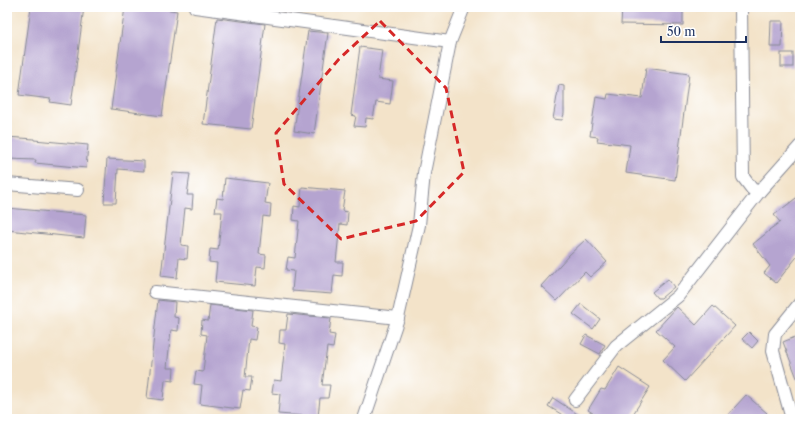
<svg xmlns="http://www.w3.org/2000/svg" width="807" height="426" viewBox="0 0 807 426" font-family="'Libre Caslon Text',serif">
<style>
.building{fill:#b5a4d0}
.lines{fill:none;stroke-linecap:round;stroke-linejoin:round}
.street-casing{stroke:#878994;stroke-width:14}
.street{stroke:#fff;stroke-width:12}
.marked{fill:none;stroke:#d62828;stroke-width:3;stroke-dasharray:8 5;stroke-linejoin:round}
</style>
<rect width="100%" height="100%" fill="#fff"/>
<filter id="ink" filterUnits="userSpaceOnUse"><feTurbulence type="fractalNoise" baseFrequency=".025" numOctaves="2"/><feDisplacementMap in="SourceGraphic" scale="8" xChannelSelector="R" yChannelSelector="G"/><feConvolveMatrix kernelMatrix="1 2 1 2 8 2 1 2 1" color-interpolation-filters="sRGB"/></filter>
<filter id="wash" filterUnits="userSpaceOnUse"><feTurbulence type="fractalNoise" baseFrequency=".012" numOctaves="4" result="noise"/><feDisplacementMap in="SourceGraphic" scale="16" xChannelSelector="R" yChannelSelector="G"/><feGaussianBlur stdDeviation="0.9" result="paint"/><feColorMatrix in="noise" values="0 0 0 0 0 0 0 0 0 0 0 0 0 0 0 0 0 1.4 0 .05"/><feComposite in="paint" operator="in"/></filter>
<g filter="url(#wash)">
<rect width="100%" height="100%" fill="#f3e3c9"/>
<g id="blocks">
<g class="building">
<polygon points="31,7 84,7 71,105 50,102 51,99 19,95"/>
<polygon points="125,7 150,7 177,11 162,116 111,109"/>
<polygon points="622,7 683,7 683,25 621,24"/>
<polygon points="217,18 265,24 251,129 203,124"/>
<polygon points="771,21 783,21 782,47 770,47"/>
<polygon points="308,31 328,33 314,134 294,131"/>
<polygon points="360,47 382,50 378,79 393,81 390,104 376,102 373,119 366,118 365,127 354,126 356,116 351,115"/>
<rect x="781" y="53" width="12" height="14"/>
<polygon points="646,68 689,74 675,180 626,173 630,145 597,141 598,137 590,136 596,97 607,99 608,94 642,98"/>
<polygon points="559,85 564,86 564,114 562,120 553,119"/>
<polygon points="7,137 34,139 34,140 88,145 86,168 35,163 36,160 7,159"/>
<polygon points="107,159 144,161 144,171 118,169 116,203 104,203"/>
<polygon points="173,173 190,174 187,195 193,195 192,209 185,208 181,245 188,246 187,259 179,258 177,278 161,276"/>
<polygon points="225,178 268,183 265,203 271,204 270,217 263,216 259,254 266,255 265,268 257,267 255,286 215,282 217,263 209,262 210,249 218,250 222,212 215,212 217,198 223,199"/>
<polygon points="302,187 345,191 342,211 348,212 347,225 340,224 336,262 343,262 342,276 334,275 332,294 292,291 294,271 286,270 288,257 295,258 299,221 293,220 294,206 300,207"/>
<polygon points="800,195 800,253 776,283 764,273 770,266 753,244 769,231 769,230 780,222 774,215"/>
<polygon points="7,208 86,215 84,238 7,230"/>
<polygon points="586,239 607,262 590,277 585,272 557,301 541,286 569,255"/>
<polygon points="668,279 674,287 661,298 657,298 652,292"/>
<polygon points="158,300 175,302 174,317 179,318 178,331 171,330 167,368 174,368 173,381 165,380 163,400 147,398"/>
<polygon points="581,304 600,319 593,329 573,314"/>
<polygon points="210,305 253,310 251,326 257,327 255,340 249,339 245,377 252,377 250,391 243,390 240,409 200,404 202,385 194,384 196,371 203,372 207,335 201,334 202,320 208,321"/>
<polygon points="713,306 735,326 685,381 663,360 675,347 656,330 677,307 696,325"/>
<polygon points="288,314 331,318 329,334 335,335 333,348 327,347 322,385 330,385 328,398 320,398 318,417 278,414 280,394 272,393 274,380 281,381 285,344 279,343 280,330 286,330"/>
<polygon points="749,332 758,341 752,348 742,339"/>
<polygon points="586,335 605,345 600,354 581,344"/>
<polygon points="800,335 800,383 799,383 783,342"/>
<polygon points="619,367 650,387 630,419 602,419 588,410 601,389 605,390"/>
<polygon points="746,395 767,413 761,419 724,419"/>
<polygon points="553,398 585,419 569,419 548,406"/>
</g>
</g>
</g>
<g filter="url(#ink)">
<use href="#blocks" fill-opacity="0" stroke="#878994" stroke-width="1"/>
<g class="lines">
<g class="street-casing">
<g id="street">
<polyline points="195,7 450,42"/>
<polyline points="741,7 743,177 752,189 759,192"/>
<polyline points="7,184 78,190"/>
<polyline points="155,292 398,318"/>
<polyline points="575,400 616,346 678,296 759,192 800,146"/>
<polyline points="364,419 398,318 419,225 424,173 450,42 464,7"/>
<polyline points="792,419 773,351 775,334 800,303"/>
</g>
</g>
<use href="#street" class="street"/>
</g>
</g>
<path class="marked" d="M380,21L446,88L464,172L416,221L341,239L284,184L276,133L339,59Z"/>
<rect width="807" height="426" fill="none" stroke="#fff" stroke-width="24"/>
<path d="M661 36v6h85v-6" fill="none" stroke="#1b2f5e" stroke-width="2"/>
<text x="667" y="36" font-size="12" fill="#1b2f5e" stroke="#ffffff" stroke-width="3" paint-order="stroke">50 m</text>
</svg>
